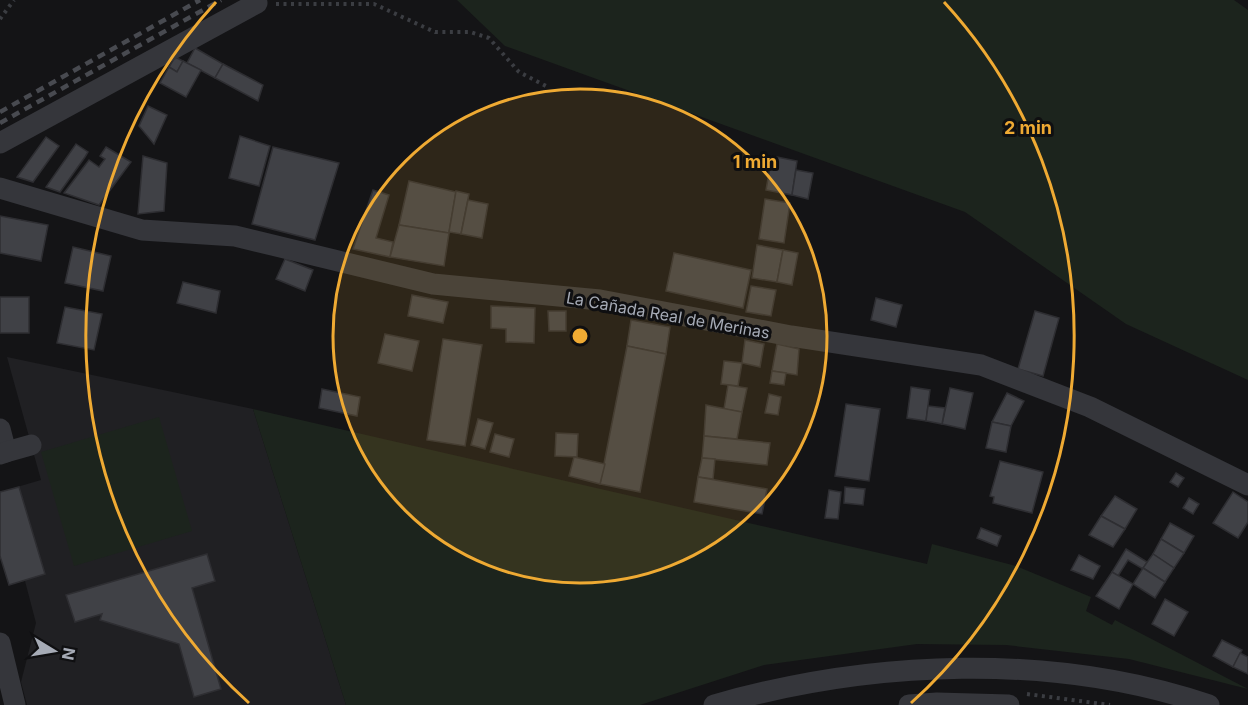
<svg xmlns="http://www.w3.org/2000/svg" width="1248" height="705" viewBox="0 0 1248 705" font-family="Inter,sans-serif">
<style>
.built{fill:#202023}
.green{fill:#1c241d}
.building{fill:#404146;stroke:#2e2e32;stroke-width:1.5}
.lines{fill:none;stroke-linecap:round;stroke-linejoin:round}
.path{stroke:#3b3d42;stroke-width:4;stroke-dasharray:3 4.5;stroke-linecap:butt}
.minor{stroke:#35363b;stroke-width:21}
.rail{stroke:#484a50;stroke-width:4.5;stroke-dasharray:8 6;stroke-linecap:butt}
.ring{fill:none;stroke:#efaa33;stroke-width:3}
.labels{text-anchor:middle;stroke-width:6;stroke-linejoin:round;paint-order:stroke}
.street-label{font-size:16px;fill:#a6abb6;stroke:#0f0f11}
.centre{fill:#efaa33;stroke:#0f0f11;stroke-width:3}
.ring-label{font-size:18px;text-anchor:middle;font-weight:bold;fill:#efaa33;stroke:#0f0f11;stroke-width:6;stroke-linejoin:round;paint-order:stroke}
</style>
<rect width="100%" height="100%" fill="#141416"/>
<polygon class="built" points="7,357 253,409 346,705 27,705 21,682 36,623 25,581 9,585 0,556 0,492 41,480"/>
<g class="green">
<polygon points="457,0 1234,0 1248,10 1248,380 1126,324 965,212 505,46"/>
<polygon points="253,409 927,564 932,544 1016,566 1091,597 1086,611 1112,625 1115,620 1248,689 1129,659 1006,645 917,644 764,665 640,705 346,705"/>
<polygon points="159,417 192,531 74,566 41,452"/>
</g>
<g class="building">
<polygon points="195,48 223,64 215,78 187,63"/>
<polygon points="175,57 183,61 177,72 169,67"/>
<polygon points="183,61 201,70 186,97 160,83 169,67 177,72"/>
<polygon points="223,64 263,85 258,101 215,78"/>
<polygon points="148,106 167,115 154,144 139,126"/>
<polygon points="240,136 270,146 259,186 229,178"/>
<polygon points="46,137 59,146 33,182 17,177"/>
<polygon points="76,144 88,152 85,157 60,192 46,187"/>
<polygon points="106,147 131,162 99,205 64,193 89,160 99,167 105,159 100,156"/>
<polygon points="273,147 339,163 315,240 252,224"/>
<polygon points="143,156 167,163 164,211 138,214"/>
<polygon points="772,156 797,161 792,195 766,190"/>
<polygon points="796,170 813,173 808,199 792,195"/>
<polygon points="409,181 456,192 449,233 399,225"/>
<polygon points="373,190 389,195 376,238 393,242 390,257 353,249"/>
<polygon points="456,191 469,194 461,234 449,232"/>
<polygon points="765,199 790,203 784,243 759,239"/>
<polygon points="468,200 488,204 482,238 461,234"/>
<polygon points="0,216 48,225 41,261 0,253"/>
<polygon points="399,225 449,233 444,266 390,257"/>
<polygon points="757,245 783,250 777,282 752,278"/>
<polygon points="73,247 111,256 103,291 65,283"/>
<polygon points="783,250 798,253 792,285 777,282"/>
<polygon points="674,253 751,270 743,308 666,291"/>
<polygon points="285,259 313,270 305,291 276,279"/>
<polygon points="183,282 220,291 216,313 177,303"/>
<polygon points="751,286 776,290 771,316 746,312"/>
<polygon points="412,295 448,302 443,323 408,316"/>
<rect x="0" y="297" width="29" height="36"/>
<polygon points="876,298 902,305 896,327 871,320"/>
<polygon points="491,306 535,308 534,343 506,342 506,329 491,328"/>
<polygon points="65,307 102,314 94,350 57,343"/>
<polygon points="548,311 566,311 566,331 549,331"/>
<polygon points="1035,311 1059,318 1043,376 1018,369"/>
<polygon points="631,320 670,327 666,354 627,346"/>
<polygon points="385,334 419,341 412,371 378,363"/>
<polygon points="443,339 482,345 465,446 427,440"/>
<polygon points="745,340 764,344 760,367 742,363"/>
<polygon points="777,344 799,349 797,375 772,371"/>
<polygon points="627,346 666,354 640,492 600,484"/>
<polygon points="724,361 742,363 738,386 721,384"/>
<polygon points="772,371 786,373 784,385 770,383"/>
<polygon points="728,385 747,388 742,412 724,409"/>
<polygon points="911,387 930,390 926,421 907,418"/>
<polygon points="950,388 973,393 965,429 942,424"/>
<polygon points="322,389 360,397 357,416 319,408"/>
<polygon points="1007,393 1024,401 1011,426 992,422"/>
<polygon points="769,394 781,397 778,415 765,413"/>
<polygon points="846,404 880,409 869,481 835,476"/>
<polygon points="706,405 742,412 737,439 704,436"/>
<polygon points="928,406 945,408 942,424 926,421"/>
<polygon points="478,419 493,423 485,449 471,445"/>
<polygon points="992,422 1011,426 1006,452 986,448"/>
<polygon points="556,433 578,434 577,457 555,456"/>
<polygon points="495,434 514,439 509,457 490,452"/>
<polygon points="704,436 770,443 767,465 702,458"/>
<polygon points="574,457 605,464 600,484 569,476"/>
<polygon points="702,458 715,459 713,479 698,477"/>
<polygon points="1000,461 1043,472 1032,513 993,503 994,497 990,496"/>
<polygon points="1176,473 1184,478 1178,487 1170,482"/>
<polygon points="698,477 767,489 762,514 694,502"/>
<polygon points="19,487 45,574 9,585 0,556 0,492"/>
<polygon points="845,487 865,489 863,505 844,503"/>
<polygon points="829,490 841,492 838,519 825,518"/>
<polygon points="1233,492 1248,502 1248,522 1238,538 1213,523"/>
<polygon points="1115,496 1137,509 1125,529 1101,516"/>
<polygon points="1189,498 1199,504 1193,514 1183,508"/>
<polygon points="1101,516 1125,529 1113,547 1089,535"/>
<polygon points="1170,523 1194,536 1184,553 1161,539"/>
<polygon points="981,528 1001,536 997,546 977,538"/>
<polygon points="1161,539 1184,553 1174,568 1153,554"/>
<polygon points="1126,549 1147,562 1143,569 1128,560 1118,576 1112,572"/>
<polygon points="207,554 215,581 192,588 221,689 194,697 179,644 100,620 102,614 75,622 66,595"/>
<polygon points="1153,554 1174,568 1165,582 1143,568"/>
<polygon points="1079,555 1100,566 1093,579 1071,570"/>
<polygon points="1143,568 1165,582 1155,598 1133,584"/>
<polygon points="1112,572 1133,584 1119,609 1096,596"/>
<polygon points="1165,599 1188,612 1174,636 1152,624"/>
<polygon points="1222,640 1242,650 1233,667 1213,656"/>
<polygon points="1240,653 1248,657 1248,674 1233,667"/>
</g>
<g class="lines">
<g class="path">
<polyline points="276,4 374,4 435,32 470,32 489,38 519,72 546,86"/>
<polyline points="0,19 14,0"/>
<polyline points="1027,694 1110,705"/>
</g>
<g class="minor">
<polyline points="0,143 257,3"/>
<polyline points="0,188 142,230 235,236 433,284 600,300 791,336 981,365 1090,407 1248,485"/>
<polyline points="0,429 6,452 0,454"/>
<polyline points="6,452 31,445"/>
<polyline points="0,643 15,705"/>
<path d="M714,705C872,660 1052,652 1209,705"/>
<polyline points="909,705 937,703 1009,705"/>
</g>
<g class="rail">
<polyline points="0,112 200,0"/>
<polyline points="0,123 221,0"/>
</g>
</g>
<circle cx="580" cy="336" r="247" fill="#efaa33" fill-opacity=".12"/>
<g class="ring">
<circle cx="580" cy="336" r="247"/>
<path d="M249 703A494 494 0 0 1 216 2M944 2A494 494 0 0 1 911 703"/>
</g>
<g class="labels">
<g class="street-label">
<text transform="translate(668 315) rotate(10)" y="6">La Cañada Real de Merinas</text>
</g>
</g>
<circle cx="580" cy="336" r="9" class="centre"/>
<g class="ring-label">
<text x="1028" y="134">2 min</text>
<text x="755" y="168">1 min</text>
</g>
<g transform="translate(54 651) rotate(101)" stroke="#0f0f11" stroke-width="4.5" paint-order="stroke">
<path d="M0-4.5L10 22L0 15L-10 22Z" fill="#a6abb6"/>
<text y="-9" font-size="16" font-weight="bold" text-anchor="middle" fill="#a6abb6">N</text>
</g>
</svg>
